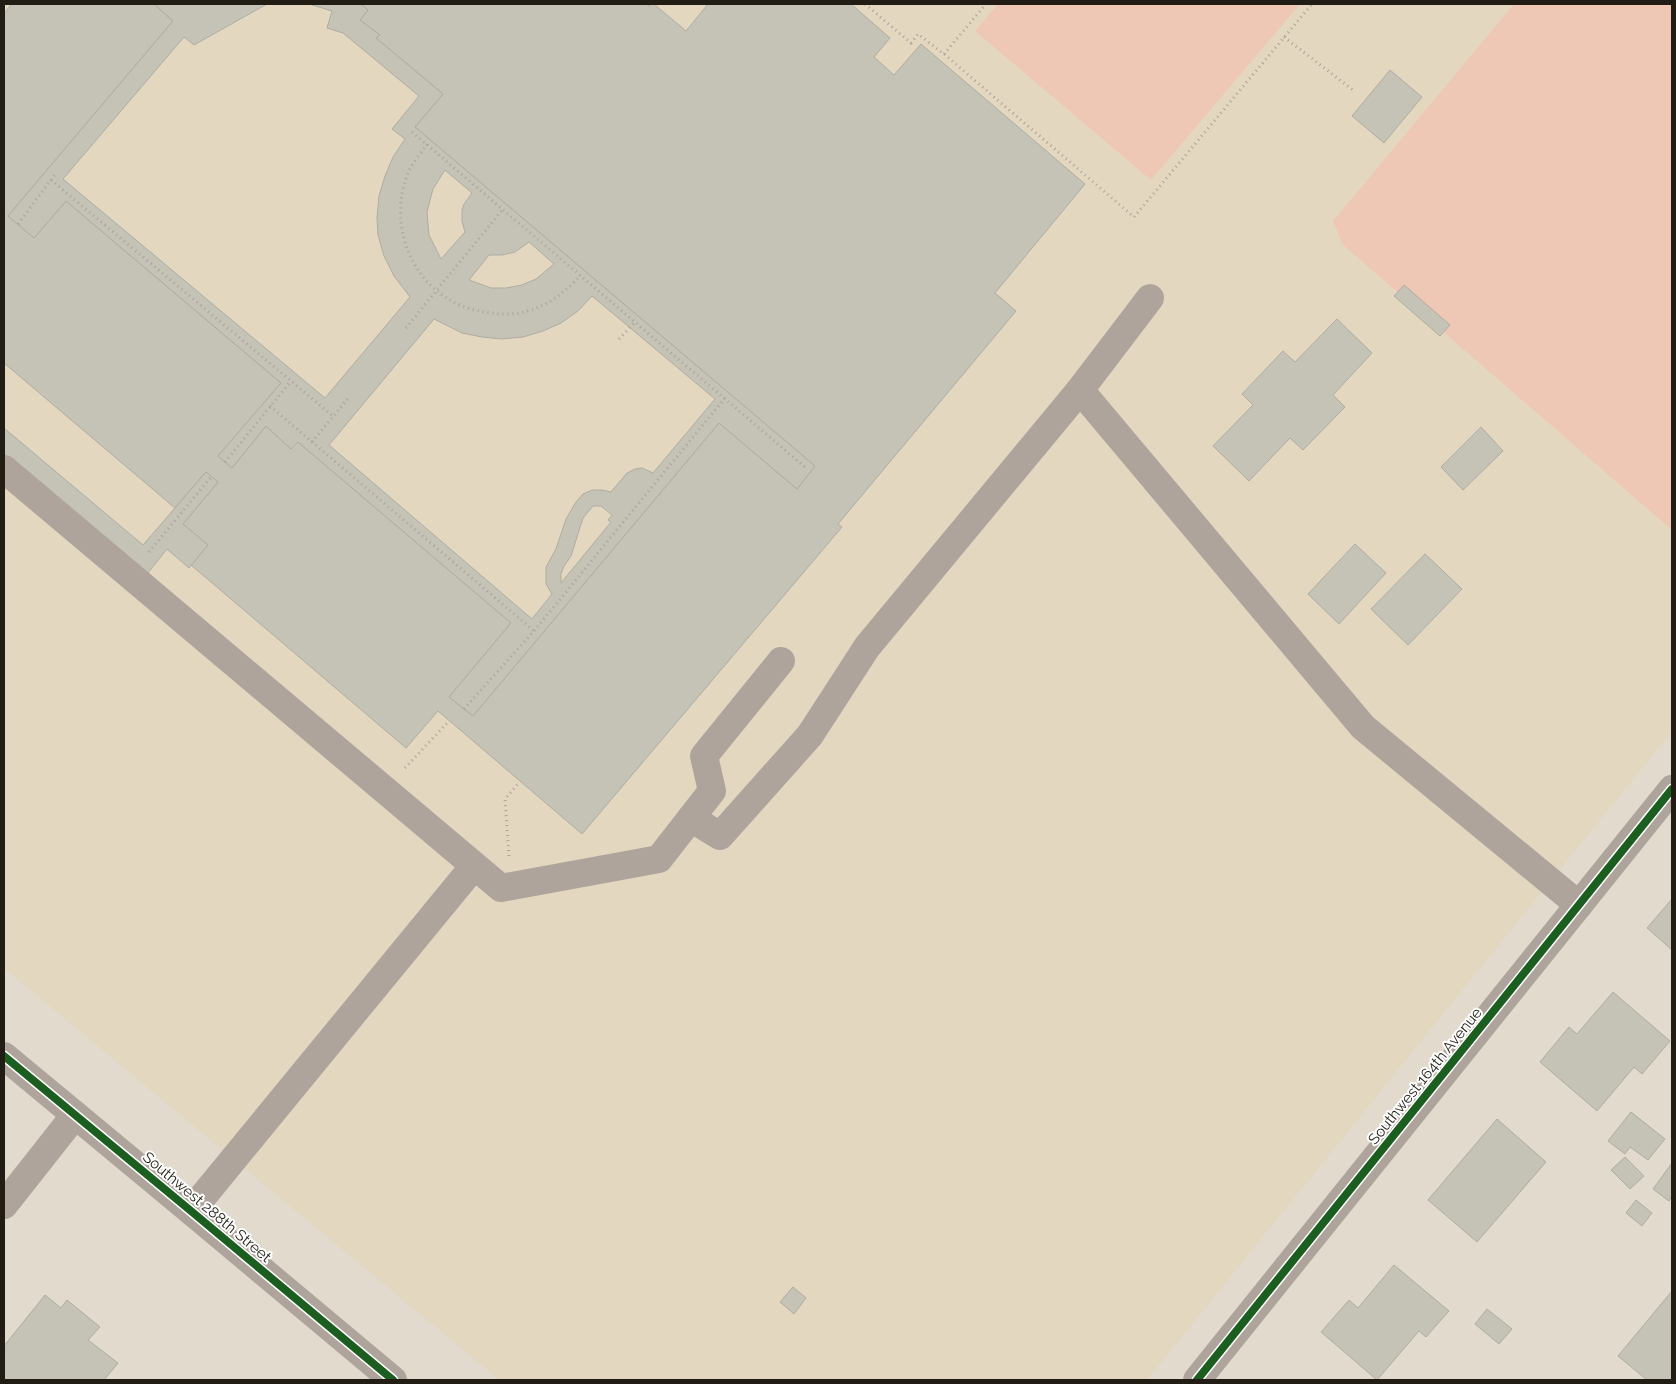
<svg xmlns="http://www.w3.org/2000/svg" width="1676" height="1384" viewBox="0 0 1676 1384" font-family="Raleway,sans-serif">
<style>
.built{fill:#e3d7c0}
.green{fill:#efc8b5}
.building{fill:#c5c2b6;stroke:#afaca2;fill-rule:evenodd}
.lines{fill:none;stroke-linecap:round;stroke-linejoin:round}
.path{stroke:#aba39a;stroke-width:3;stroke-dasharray:1 4;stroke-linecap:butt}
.minor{stroke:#aea49b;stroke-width:28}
.cycleway-casing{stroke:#fff;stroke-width:11}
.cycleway{stroke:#1b5e20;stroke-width:8}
.labels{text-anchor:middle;stroke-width:4;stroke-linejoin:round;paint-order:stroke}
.street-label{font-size:15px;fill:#211d14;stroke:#fff}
</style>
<rect width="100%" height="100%" fill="#e1dacd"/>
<polygon class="built" points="4,4 1672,4 1672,731 1147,1380 499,1380 4,968"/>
<g class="green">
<polygon points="998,4 1300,4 1151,180 975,31"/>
<polygon points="1514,4 1672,4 1672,530 1343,245 1333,221"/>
</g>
<g class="building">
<polygon points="12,4 154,4 173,21 8,216 34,238 66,201 281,383 218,456 232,468 266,426 291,449 298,442 511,623 449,697 473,716 719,423 797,489 815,466 415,127 443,94 376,38 380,35 360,20 368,10 360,4 646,4 649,6 650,4 654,4 686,31 708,4 851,4 890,38 874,57 894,75 921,44 1085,184 995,293 1016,311 838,524 842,527 582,834 438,711 406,748 191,565 208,545 183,524 218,482 206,472 175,508 4,363 4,13"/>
<path d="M154,4H267L194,45L184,37L63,179L325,398L410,297L394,276L384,256L378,235L377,218L379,196L385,176L393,157L405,139L392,129L419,96L343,33L327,28L332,11L309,4H360L368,10L360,20L380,35L376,38L443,94L415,127L815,466L797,489L719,423L473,716L449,697L511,623L298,442L291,449L266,426L232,468L218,456L281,383L66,201L34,238L8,216L173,21ZM445,170L472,193L464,204L462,210V221L465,232L441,259L429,235L427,212L433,189ZM529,242L554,264L536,279L522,285L506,288H491L469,280L489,255H502L515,252ZM592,296L715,399L653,473L642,468L635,469L627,473L611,492L602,490H592L583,494L576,502L566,519L556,549L546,567V584L552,594L532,619L329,445L434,319L462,333L482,337L502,339L523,337L543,331L561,323L578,311ZM593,506H601L612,515L608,520L611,522L561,583V574L564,566L571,556L583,518Z"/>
<polygon points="1390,70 1422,97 1384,143 1352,116"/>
<polygon points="1404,285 1450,325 1440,336 1394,296"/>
<polygon points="1337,319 1372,353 1333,395 1345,407 1303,450 1290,438 1249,481 1213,446 1253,405 1242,394 1283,351 1295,362"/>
<polygon points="1481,427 1503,451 1463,490 1441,467"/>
<polygon points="4,428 143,545 206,472 218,482 183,524 208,545 189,568 167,549 147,574 4,454"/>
<polygon points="1355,544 1386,573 1339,624 1308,594"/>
<polygon points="1425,554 1462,589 1408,645 1371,609"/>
<polygon points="1672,899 1672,950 1647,928"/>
<polygon points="1613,992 1670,1041 1642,1074 1634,1067 1597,1111 1540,1062 1569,1027 1577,1034"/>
<polygon points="1631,1112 1665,1139 1648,1160 1630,1147 1625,1154 1608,1141"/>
<polygon points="1497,1119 1546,1162 1477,1242 1428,1200"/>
<polygon points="1625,1157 1644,1176 1630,1189 1611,1170"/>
<polygon points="1672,1163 1672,1196 1669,1201 1653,1189"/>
<polygon points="1636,1200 1652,1213 1642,1226 1626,1213"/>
<polygon points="1394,1265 1449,1311 1426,1337 1419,1331 1377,1380 1321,1332 1349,1300 1358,1308"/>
<polygon points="793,1287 806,1298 794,1314 780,1302"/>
<polygon points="1672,1291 1672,1380 1647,1380 1618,1356"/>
<polygon points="45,1295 61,1308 67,1300 100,1327 88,1340 118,1363 104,1380 4,1380 4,1346"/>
<polygon points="1487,1309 1512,1329 1499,1344 1475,1324"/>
</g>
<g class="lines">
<g class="path">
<polyline points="865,4 911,43 918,34 944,54 1134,217 1312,4"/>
<polyline points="1284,37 1353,90"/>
<polyline points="944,54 986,4"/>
<polyline points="412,132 806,468"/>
<path d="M427,144C421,153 412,163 408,173C385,231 417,298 479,311C495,314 512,316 528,311C550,305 565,291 581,276"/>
<polyline points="51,180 333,416"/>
<polyline points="18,224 56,173"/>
<polyline points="406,328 503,209"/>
<polyline points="619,339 635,322"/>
<polyline points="270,406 534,631"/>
<polyline points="312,442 350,396"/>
<polyline points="225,462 291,381"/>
<polyline points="149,552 211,477"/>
<polyline points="464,709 534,631 725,398"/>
<polyline points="405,768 449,721"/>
<polyline points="509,856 505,799 518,784"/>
</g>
<g class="minor">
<polyline points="1080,390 1363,727 1579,905"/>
<polyline points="4,469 501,888 659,859 712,791 704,756 781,661"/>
<polyline points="691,818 720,836 810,735 867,647 1080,390 1150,298"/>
<polyline points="4,1056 191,1211 393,1380"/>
<polyline points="4,1205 75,1115"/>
<polyline points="191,1211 474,866"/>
<polyline points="1197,1380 1672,789"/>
</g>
<g class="cycleway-casing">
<g id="cycleway">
<polyline points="4,1056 191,1211 393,1380"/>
<polyline points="1197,1380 1672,789"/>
</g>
</g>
<use href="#cycleway" class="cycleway"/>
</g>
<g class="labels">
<g class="street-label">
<text transform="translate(1425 1076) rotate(-51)" y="5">Southwest 164th Avenue</text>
<text transform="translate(207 1207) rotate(40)" y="5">Southwest 288th Street</text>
</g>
</g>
<rect width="1676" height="1384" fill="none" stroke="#211d14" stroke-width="10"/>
</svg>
